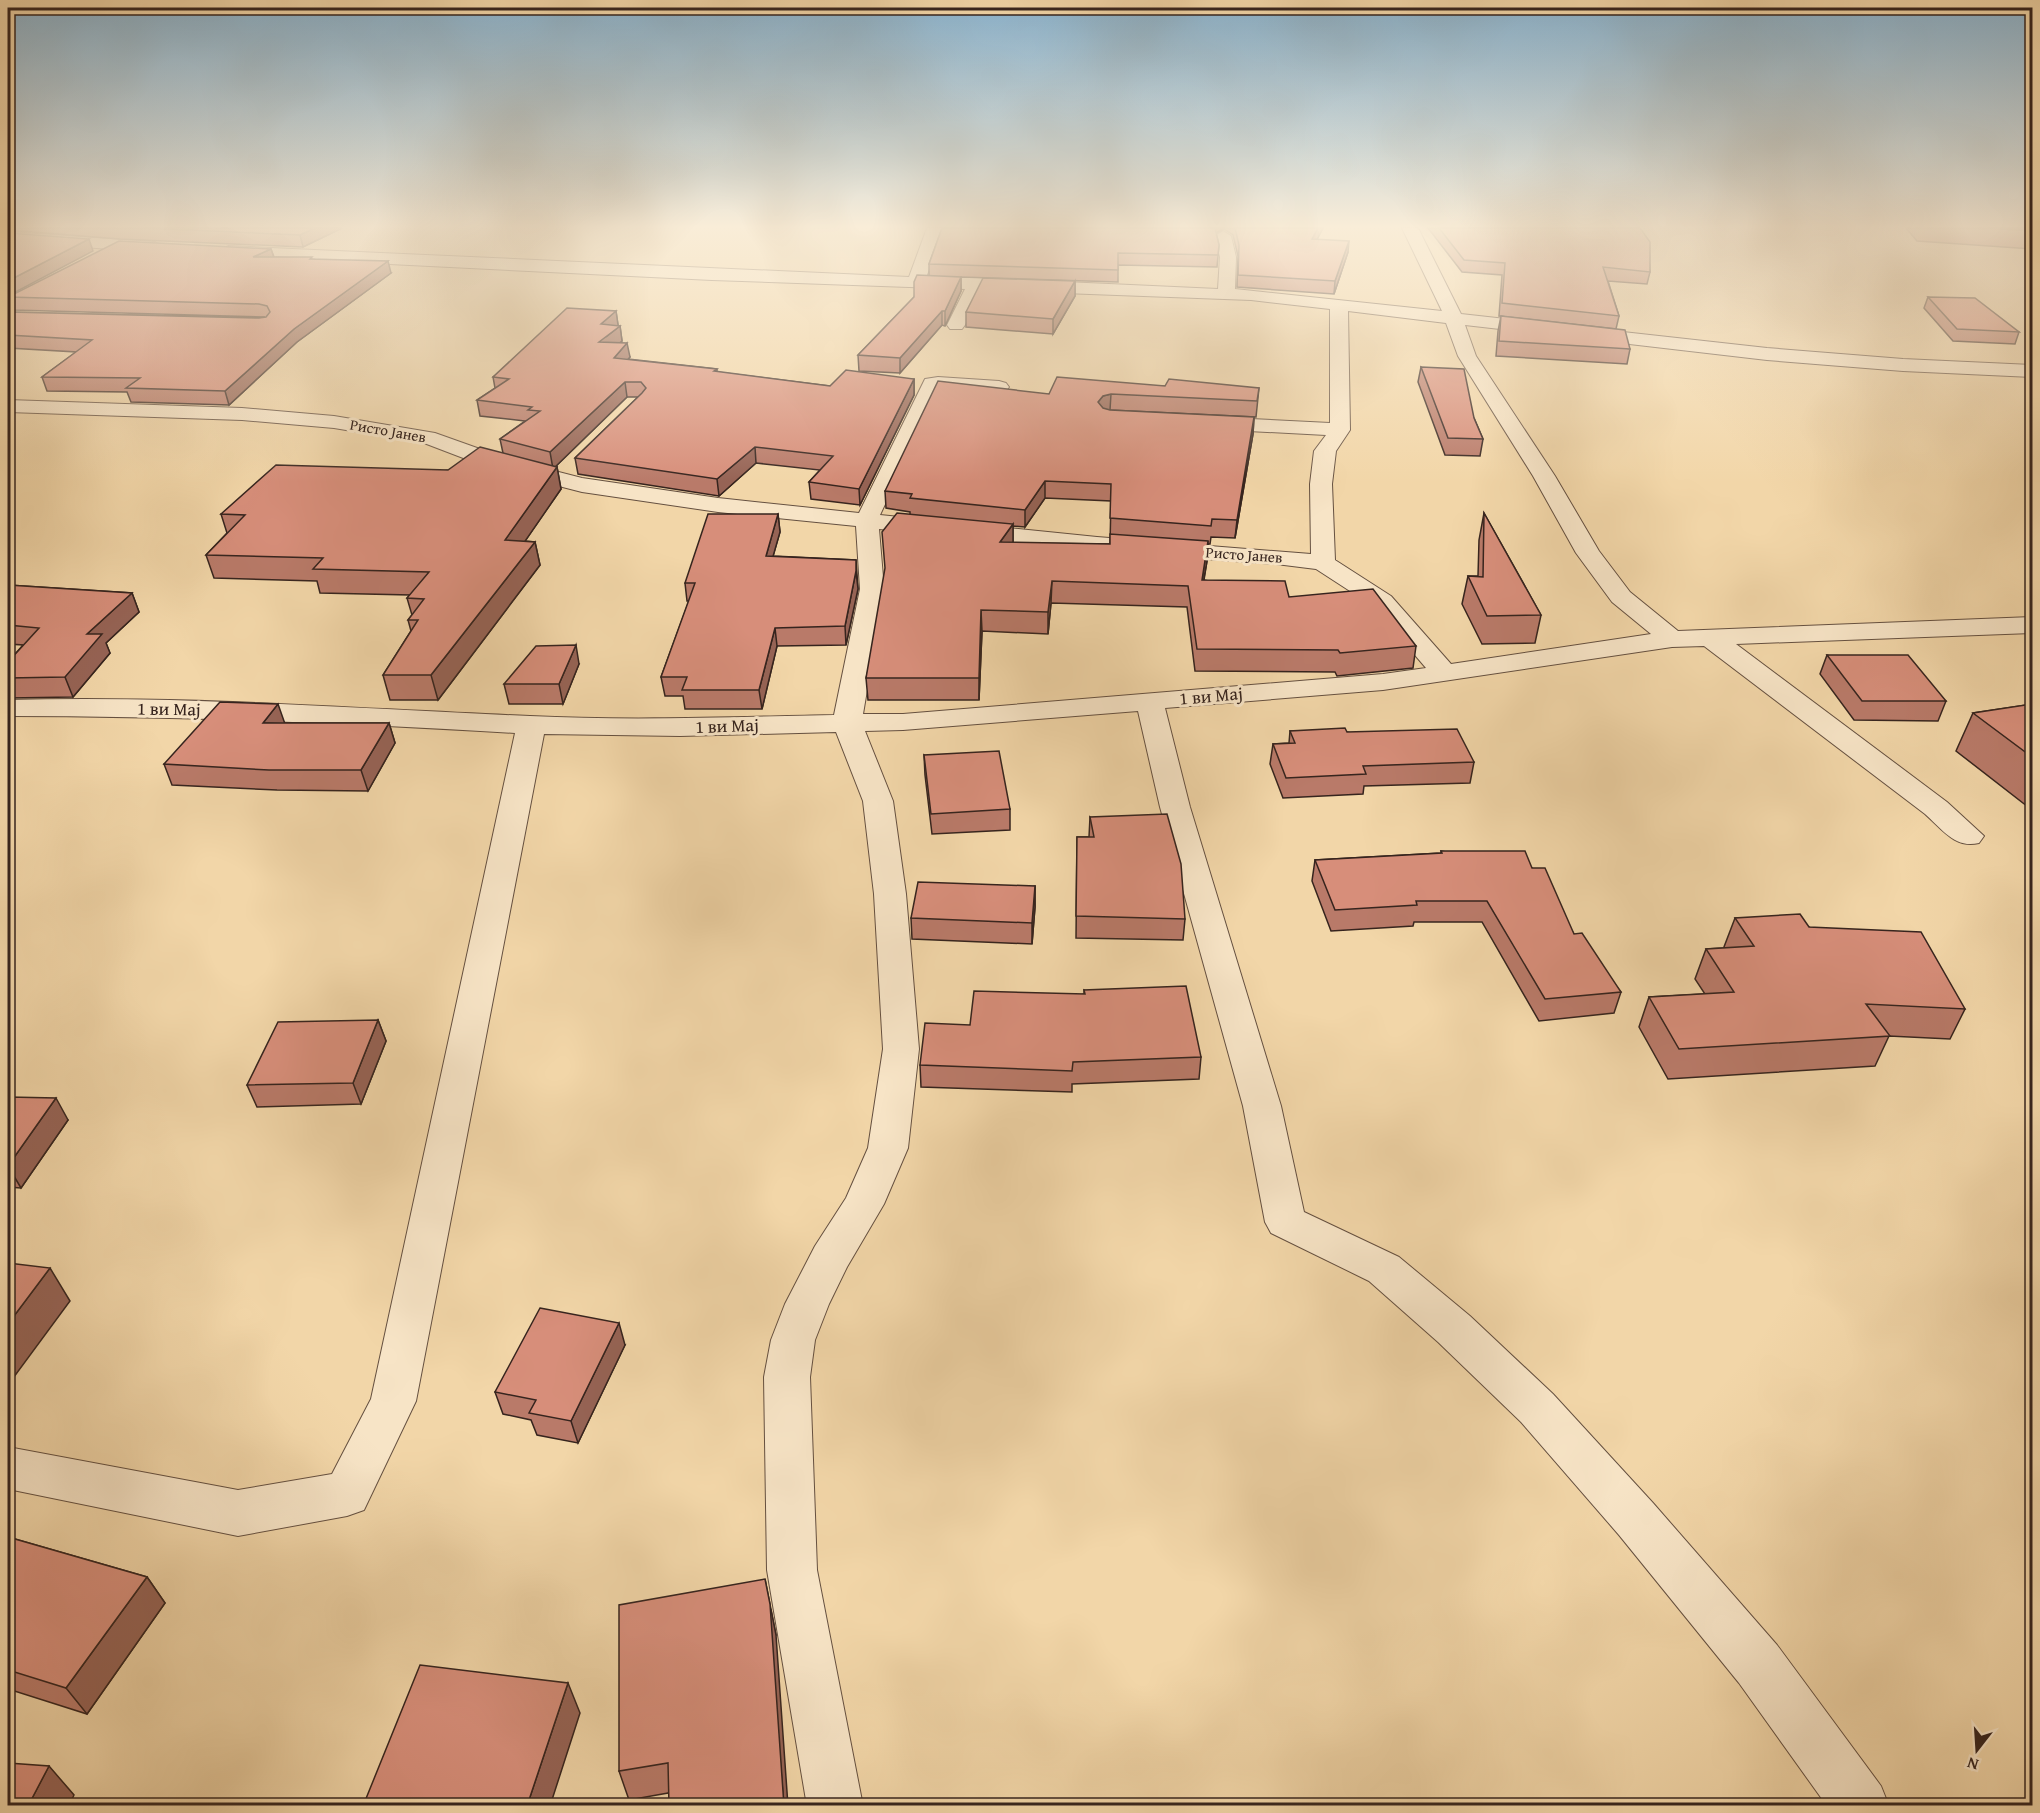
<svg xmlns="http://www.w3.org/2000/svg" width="2040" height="1813" viewBox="0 0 2040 1813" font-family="'Gentium Book Plus',serif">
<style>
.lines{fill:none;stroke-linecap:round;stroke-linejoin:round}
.minor-casing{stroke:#655040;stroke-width:2}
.minor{fill:#f7e4c6;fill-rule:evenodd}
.wall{fill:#b97a69;stroke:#36241e;stroke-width:1.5;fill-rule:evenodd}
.shaded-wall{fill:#966355;stroke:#36241e;stroke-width:1.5}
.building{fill:#d78e7a;stroke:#36241e;stroke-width:1.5}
.labels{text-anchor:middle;stroke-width:6;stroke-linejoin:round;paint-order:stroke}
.far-street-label{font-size:15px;fill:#36241e;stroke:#f7e4c6}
.street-label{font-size:18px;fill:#36241e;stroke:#f7e4c6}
</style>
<rect width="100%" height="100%" fill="#f2d6a8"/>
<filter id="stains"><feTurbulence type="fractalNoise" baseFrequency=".00333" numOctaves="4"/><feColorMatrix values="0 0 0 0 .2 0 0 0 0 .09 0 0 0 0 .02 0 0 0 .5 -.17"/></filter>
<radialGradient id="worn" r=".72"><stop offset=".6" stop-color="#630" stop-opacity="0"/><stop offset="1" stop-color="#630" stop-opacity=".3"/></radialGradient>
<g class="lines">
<g class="minor-casing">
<g id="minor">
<path d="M927,228H943L926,278H977L1218,289L1220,257L1215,236L1223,231L1231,236L1236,257L1235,289L1442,311L1402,228H1418L1461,314L1767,348L1903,359L2032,365V377L1903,371L1767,360L1465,325L1476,356L1555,476L1599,551L1630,592L1678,631L2032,617V633L1736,644L1947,802L1984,836L1979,843C1955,849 1942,829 1925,814L1704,646L1672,647L1383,690L1165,708L1190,807L1281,1106L1304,1212L1399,1257L1470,1316L1553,1394L1653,1503L1777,1645L1881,1786L1889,1806H1827L1739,1683L1619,1535L1521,1422L1438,1342L1369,1281L1271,1233L1265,1222L1243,1106L1160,807L1138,711L903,730L865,731L893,801L906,894L919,1049L908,1148L884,1204L847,1267L829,1304L815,1340L810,1377L817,1570L863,1806H807L767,1570L764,1377L771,1340L785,1304L815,1246L846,1198L868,1148L883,1049L874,894L863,801L836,732L680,736L544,734L416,1401L364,1510L347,1516L238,1536L8,1489V1447L238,1490L332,1474L371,1399L515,733C346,723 178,716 8,716V700C182,695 356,709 530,716C631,721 733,717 834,715L860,589L856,526L718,512L582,492L492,469L424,443L334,428L242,420L8,412V400L242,408L334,416L435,433L508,459L582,478L718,498L859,513L925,379L938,377L999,381L1006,383L1009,387L1006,391L999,393L939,389L880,515L1097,537L1311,554L1310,484L1314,451L1326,435L1210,429L1203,427L1200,423L1203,419L1210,417L1330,423V309L1251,300L982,290L965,325L962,329H950L947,325L965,289L712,280L228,256L220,251L228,246L909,277ZM1348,311L1446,323L1458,356L1533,476L1576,553L1612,602L1651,634L1451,664L1391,596L1335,560L1332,484L1336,451L1350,430ZM879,529L1097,551L1276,564L1316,569L1373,606L1426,668L1383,674L903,714H863L884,589Z"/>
<polygon points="8,232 155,242 163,247 155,252 8,242"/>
</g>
</g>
<use href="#minor" class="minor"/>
</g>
<g class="wall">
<polygon points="8,228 342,228 303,247 120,239 8,230"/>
<polygon points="942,228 1323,228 1317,239 1348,252 1334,294 1237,287 1238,256 1233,235 1224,229 1216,233 1219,245 1217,267 1118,265 1118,282 961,277 961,291 945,326 942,325 900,373 859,371 858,355 914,297 929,276 929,264"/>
<polygon points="1428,228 1640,228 1650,272 1647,284 1608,281 1619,316 1616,329 1499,316 1502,275 1462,272"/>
<polygon points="1906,228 2032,228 2032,249 1917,241"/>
<polygon points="271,249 274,257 312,259 391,273 297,342 229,405 131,402 127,392 47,391 42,377 76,352 8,348 8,312 259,318 265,317 13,310 8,297"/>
<polygon points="1075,281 1075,296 1053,334 966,327 966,312"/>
<polygon points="1928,297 2019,332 2015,344 1953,341 1924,308"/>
<polygon points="616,311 618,325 617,326 620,326 622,341 620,342 630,357 628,359 717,369 717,372 830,386 914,379 914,395 860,505 811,499 809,482 820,470 756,463 719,496 578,474 575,458 638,397 627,397 555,467 557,467 561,489 525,541 535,542 540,565 438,700 390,700 383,675 411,631 408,620 412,615 407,598 410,595 320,593 317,581 214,578 206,555 227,533 221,514 448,470 503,453 500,439 525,421 480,416 477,400 495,388 493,377"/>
<polygon points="1501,316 1630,349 1627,364 1496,356 1498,331"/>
<polygon points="1421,367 1474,418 1483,439 1480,456 1445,455 1418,382"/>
<path d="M1165,386L1259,388L1256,417L1110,410L1254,417L1253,434L1235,538L1211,537L1210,544H1208L1207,561L1204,580L1289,597L1416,646L1413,668L1337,676L1335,672L1195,671L1187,607L1051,603L1048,634L982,631L979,700H868L866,678L910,514V512L886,508L885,491L1049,394ZM1045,498L1111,501L1110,544L1013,543V526L1025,527Z"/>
<polygon points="1484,513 1541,615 1535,643 1482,644 1462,604 1468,576 1478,576 1479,540"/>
<polygon points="778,514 780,532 773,556 856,560 858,589 846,645 777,646 762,709 685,709 683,696 665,696 661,677 689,601 687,601 685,583"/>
<polygon points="8,585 132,593 139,612 106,643 110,653 73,697 8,698 8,662 23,645 8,644"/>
<polygon points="1827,655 1946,701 1938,721 1854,720 1820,674"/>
<polygon points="579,664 563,704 509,704 504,684"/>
<polygon points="2032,704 2032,810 1956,751 1973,713"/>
<polygon points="285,723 389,723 395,743 368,791 277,790 172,785 164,764"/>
<polygon points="1290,731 1347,732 1474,762 1470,783 1364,786 1363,794 1283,798 1270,764 1273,744 1289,743"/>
<polygon points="924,755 1010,809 1010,830 932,834 925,775"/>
<polygon points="1090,817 1185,919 1183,940 1076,938 1077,837 1089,837"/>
<polygon points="1441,851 1532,868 1574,934 1621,992 1614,1013 1539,1021 1482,922 1414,922 1413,926 1331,931 1312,881 1315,860 1441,853"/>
<polygon points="1035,886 1035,907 1032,944 912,939 911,918"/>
<polygon points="1735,918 1809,927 1965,1009 1950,1039 1889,1036 1875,1066 1668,1079 1639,1027 1649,997 1705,994 1695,979 1706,949 1724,948 1724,947"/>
<polygon points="1084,990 1201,1057 1199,1079 1072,1084 1072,1092 921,1087 920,1065 970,1025 1084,994"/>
<polygon points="378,1020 386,1041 361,1104 257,1107 247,1085"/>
<polygon points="8,1097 68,1120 21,1188 8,1187"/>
<polygon points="625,1345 578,1443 537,1435 531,1420 503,1414 495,1392"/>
<polygon points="8,1537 147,1577 165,1603 87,1714 8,1689"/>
<polygon points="771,1610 776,1635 668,1793 629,1800 619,1771"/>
</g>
<g class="shaded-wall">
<polygon points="315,228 342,228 303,247 300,235"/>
<polygon points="1213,228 1224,228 1213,235"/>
<polygon points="1318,228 1323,228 1311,251 1312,239"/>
<polygon points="89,239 93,251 8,296 8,281"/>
<polygon points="1349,241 1348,252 1334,294 1335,281"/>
<polygon points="271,249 275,261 253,257"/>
<polygon points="388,261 391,273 297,342 229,405 225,391 294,329"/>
<polygon points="961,277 961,291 945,326 945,311"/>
<polygon points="1075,281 1075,296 1053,334 1053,319"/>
<polygon points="616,311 618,325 606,337 620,326 622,341 602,356 599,342 601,324"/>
<polygon points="942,311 942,325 900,373 900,358"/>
<polygon points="627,343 630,357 616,373 614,358"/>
<polygon points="914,379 914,395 860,505 859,489"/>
<polygon points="625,382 627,397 553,469 550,452"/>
<polygon points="1111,394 1110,410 1102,412 1098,402 1103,396"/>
<polygon points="1254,417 1253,434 1235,538 1237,520"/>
<polygon points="755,447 756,463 719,496 717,479"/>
<polygon points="557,467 561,489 510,563 505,540"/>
<polygon points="1045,481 1045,498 1025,527 1025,510"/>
<polygon points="778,514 780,532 768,574 766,556"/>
<polygon points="1013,524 1013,545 1000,542"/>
<polygon points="1208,541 1207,561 1200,601 1202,580"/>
<polygon points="535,542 540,565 438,700 431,675"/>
<polygon points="856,571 858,589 846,645 845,626"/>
<polygon points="1052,581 1051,603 1048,634 1048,612"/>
<polygon points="132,593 139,612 106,643 110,653 73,697 65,677 87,634"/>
<polygon points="981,610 982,631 979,700 979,678"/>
<polygon points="775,628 777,646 762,709 759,690"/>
<polygon points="576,645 579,664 563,704 559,684"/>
<polygon points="278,704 285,724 263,723"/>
<polygon points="389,723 395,743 368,791 361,770"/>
<polygon points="1035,886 1035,907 1032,944 1032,923"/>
<polygon points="378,1020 386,1041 361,1104 353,1083"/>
<polygon points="56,1098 68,1120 21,1188 8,1166"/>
<polygon points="50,1268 70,1301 8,1385 8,1324"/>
<polygon points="619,1323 625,1345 578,1443 571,1421"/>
<polygon points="147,1577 165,1603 87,1714 66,1688"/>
<polygon points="765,1579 776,1635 788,1806 784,1806"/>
<polygon points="568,1683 580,1713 550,1806 527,1806"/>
<polygon points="49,1766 74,1795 69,1806 28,1806"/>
</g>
<g class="building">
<polygon points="146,228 315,228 300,235"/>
<polygon points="942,228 1215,228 1219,245 1218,255 1118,253 1118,270 929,264"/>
<polygon points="1235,228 1318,228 1312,239 1349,241 1335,281 1238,275 1239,245"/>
<polygon points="1439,228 1640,228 1650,242 1650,272 1603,267 1619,316 1502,303 1505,263 1464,260"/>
<polygon points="1987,228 2032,228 2032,231"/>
<polygon points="8,233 89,239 8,281"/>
<polygon points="119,241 271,249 253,257 312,257 310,259 388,261 294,329 225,391 126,388 140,378 42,377 92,340 8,335 8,312 259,318 266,317 270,312 267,306 259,304 8,297"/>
<polygon points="917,275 961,277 945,311 942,311 900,358 858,355 914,297 914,282"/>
<polygon points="983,278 1075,281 1053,319 966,312"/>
<polygon points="1928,297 1975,298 2019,332 1957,329"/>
<polygon points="567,308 616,311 601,324 620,326 599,342 627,343 614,358 717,369 714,371 830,386 846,370 914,379 859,489 809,482 833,456 755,447 717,479 575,458 642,393 646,388 641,382 625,382 550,452 500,439 540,411 528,410 532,407 477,400 509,379 493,377"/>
<polygon points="1501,316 1625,330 1630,349 1499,341"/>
<polygon points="1421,367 1464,369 1474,418 1483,439 1448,438"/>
<polygon points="1057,377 1165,386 1169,379 1259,388 1257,401 1111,394 1103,396 1098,402 1103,408 1110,410 1254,417 1237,520 1212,519 1211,526 1110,518 1111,484 1045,481 1025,510 910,498 912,494 885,491 938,381 1049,394"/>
<polygon points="480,447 557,467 505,540 535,542 431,675 383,675 418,620 408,620 424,599 407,598 429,572 313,569 323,558 206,555 245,515 221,514 276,465 448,470"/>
<polygon points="897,513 1013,524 1000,542 1110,544 1110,534 1208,541 1202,580 1285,581 1289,597 1373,589 1416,646 1340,653 1338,650 1197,649 1188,586 1052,581 1048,612 981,610 979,678 866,678 885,568 882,532"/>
<polygon points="1484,513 1541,615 1487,616 1468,576 1483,577"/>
<polygon points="708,514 778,514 766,556 856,560 856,571 845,626 775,628 759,690 682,690 687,677 661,677 695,583 685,583"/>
<polygon points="8,585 132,593 87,634 102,634 65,677 8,678 8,662 39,628 8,625"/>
<polygon points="576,645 559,684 504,684 536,646"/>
<polygon points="1827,655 1908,655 1946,701 1862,701"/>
<polygon points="220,702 278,704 263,723 389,723 361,770 269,770 164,764"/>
<polygon points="2032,704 2032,757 1973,713"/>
<polygon points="1345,728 1347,732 1457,729 1474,762 1363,766 1366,774 1286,778 1273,744 1295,743 1290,731"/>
<polygon points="999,751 1010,809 931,814 924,755"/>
<polygon points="1167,814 1181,864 1185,919 1076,916 1077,837 1094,837 1090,817"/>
<polygon points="1441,851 1525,851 1532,868 1545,868 1574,934 1582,933 1621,992 1545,999 1487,901 1416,901 1417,905 1335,910 1315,860 1442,853"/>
<polygon points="918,882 1035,886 1032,923 911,918"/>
<polygon points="1800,914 1809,927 1921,932 1965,1009 1866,1004 1890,1036 1679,1049 1649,997 1734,992 1706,949 1754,946 1735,918"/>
<polygon points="1186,986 1201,1057 1073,1062 1072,1071 920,1065 925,1023 970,1025 974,991 1085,994 1084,990"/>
<polygon points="378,1020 353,1083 247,1085 278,1022"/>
<polygon points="8,1097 56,1098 8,1166"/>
<polygon points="8,1263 50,1268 8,1324"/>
<polygon points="540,1308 619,1323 571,1421 529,1413 536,1400 495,1392"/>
<polygon points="8,1537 147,1577 66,1688 8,1670"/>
<polygon points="765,1579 770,1604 784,1806 669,1806 668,1763 619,1771 619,1605"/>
<polygon points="420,1665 568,1683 527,1806 363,1806"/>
<polygon points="8,1763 49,1766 28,1806 8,1806"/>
</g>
<linearGradient id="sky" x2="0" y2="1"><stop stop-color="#8ab5d2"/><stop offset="0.47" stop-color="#f9edd8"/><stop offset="1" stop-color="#f9edd8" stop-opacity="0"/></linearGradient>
<rect width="2040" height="482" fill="url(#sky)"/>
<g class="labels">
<g class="far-street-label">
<text transform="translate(388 431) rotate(10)" y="5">Ристо Јанев</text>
<text transform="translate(1244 555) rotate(4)" y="5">Ристо Јанев</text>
</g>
<g class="street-label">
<text transform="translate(1211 696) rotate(-5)" y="6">1 ви Мај</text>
<text transform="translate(169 709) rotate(1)" y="6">1 ви Мај</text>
<text transform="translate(727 726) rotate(-2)" y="6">1 ви Мај</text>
</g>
</g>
<rect width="2040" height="1813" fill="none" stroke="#f2d6a8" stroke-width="30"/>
<rect x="9" y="9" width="2022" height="1795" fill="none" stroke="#36241e" stroke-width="3"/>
<rect x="15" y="15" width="2010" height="1783" fill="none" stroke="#36241e" stroke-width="1.5"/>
<g transform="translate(1977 1750) rotate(197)" stroke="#f7e4c6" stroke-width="4.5" paint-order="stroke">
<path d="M0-4.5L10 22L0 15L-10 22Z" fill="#36241e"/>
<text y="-9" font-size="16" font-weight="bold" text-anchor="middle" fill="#36241e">N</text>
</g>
<rect width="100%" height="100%" filter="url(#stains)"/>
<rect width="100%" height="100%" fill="url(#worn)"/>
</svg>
